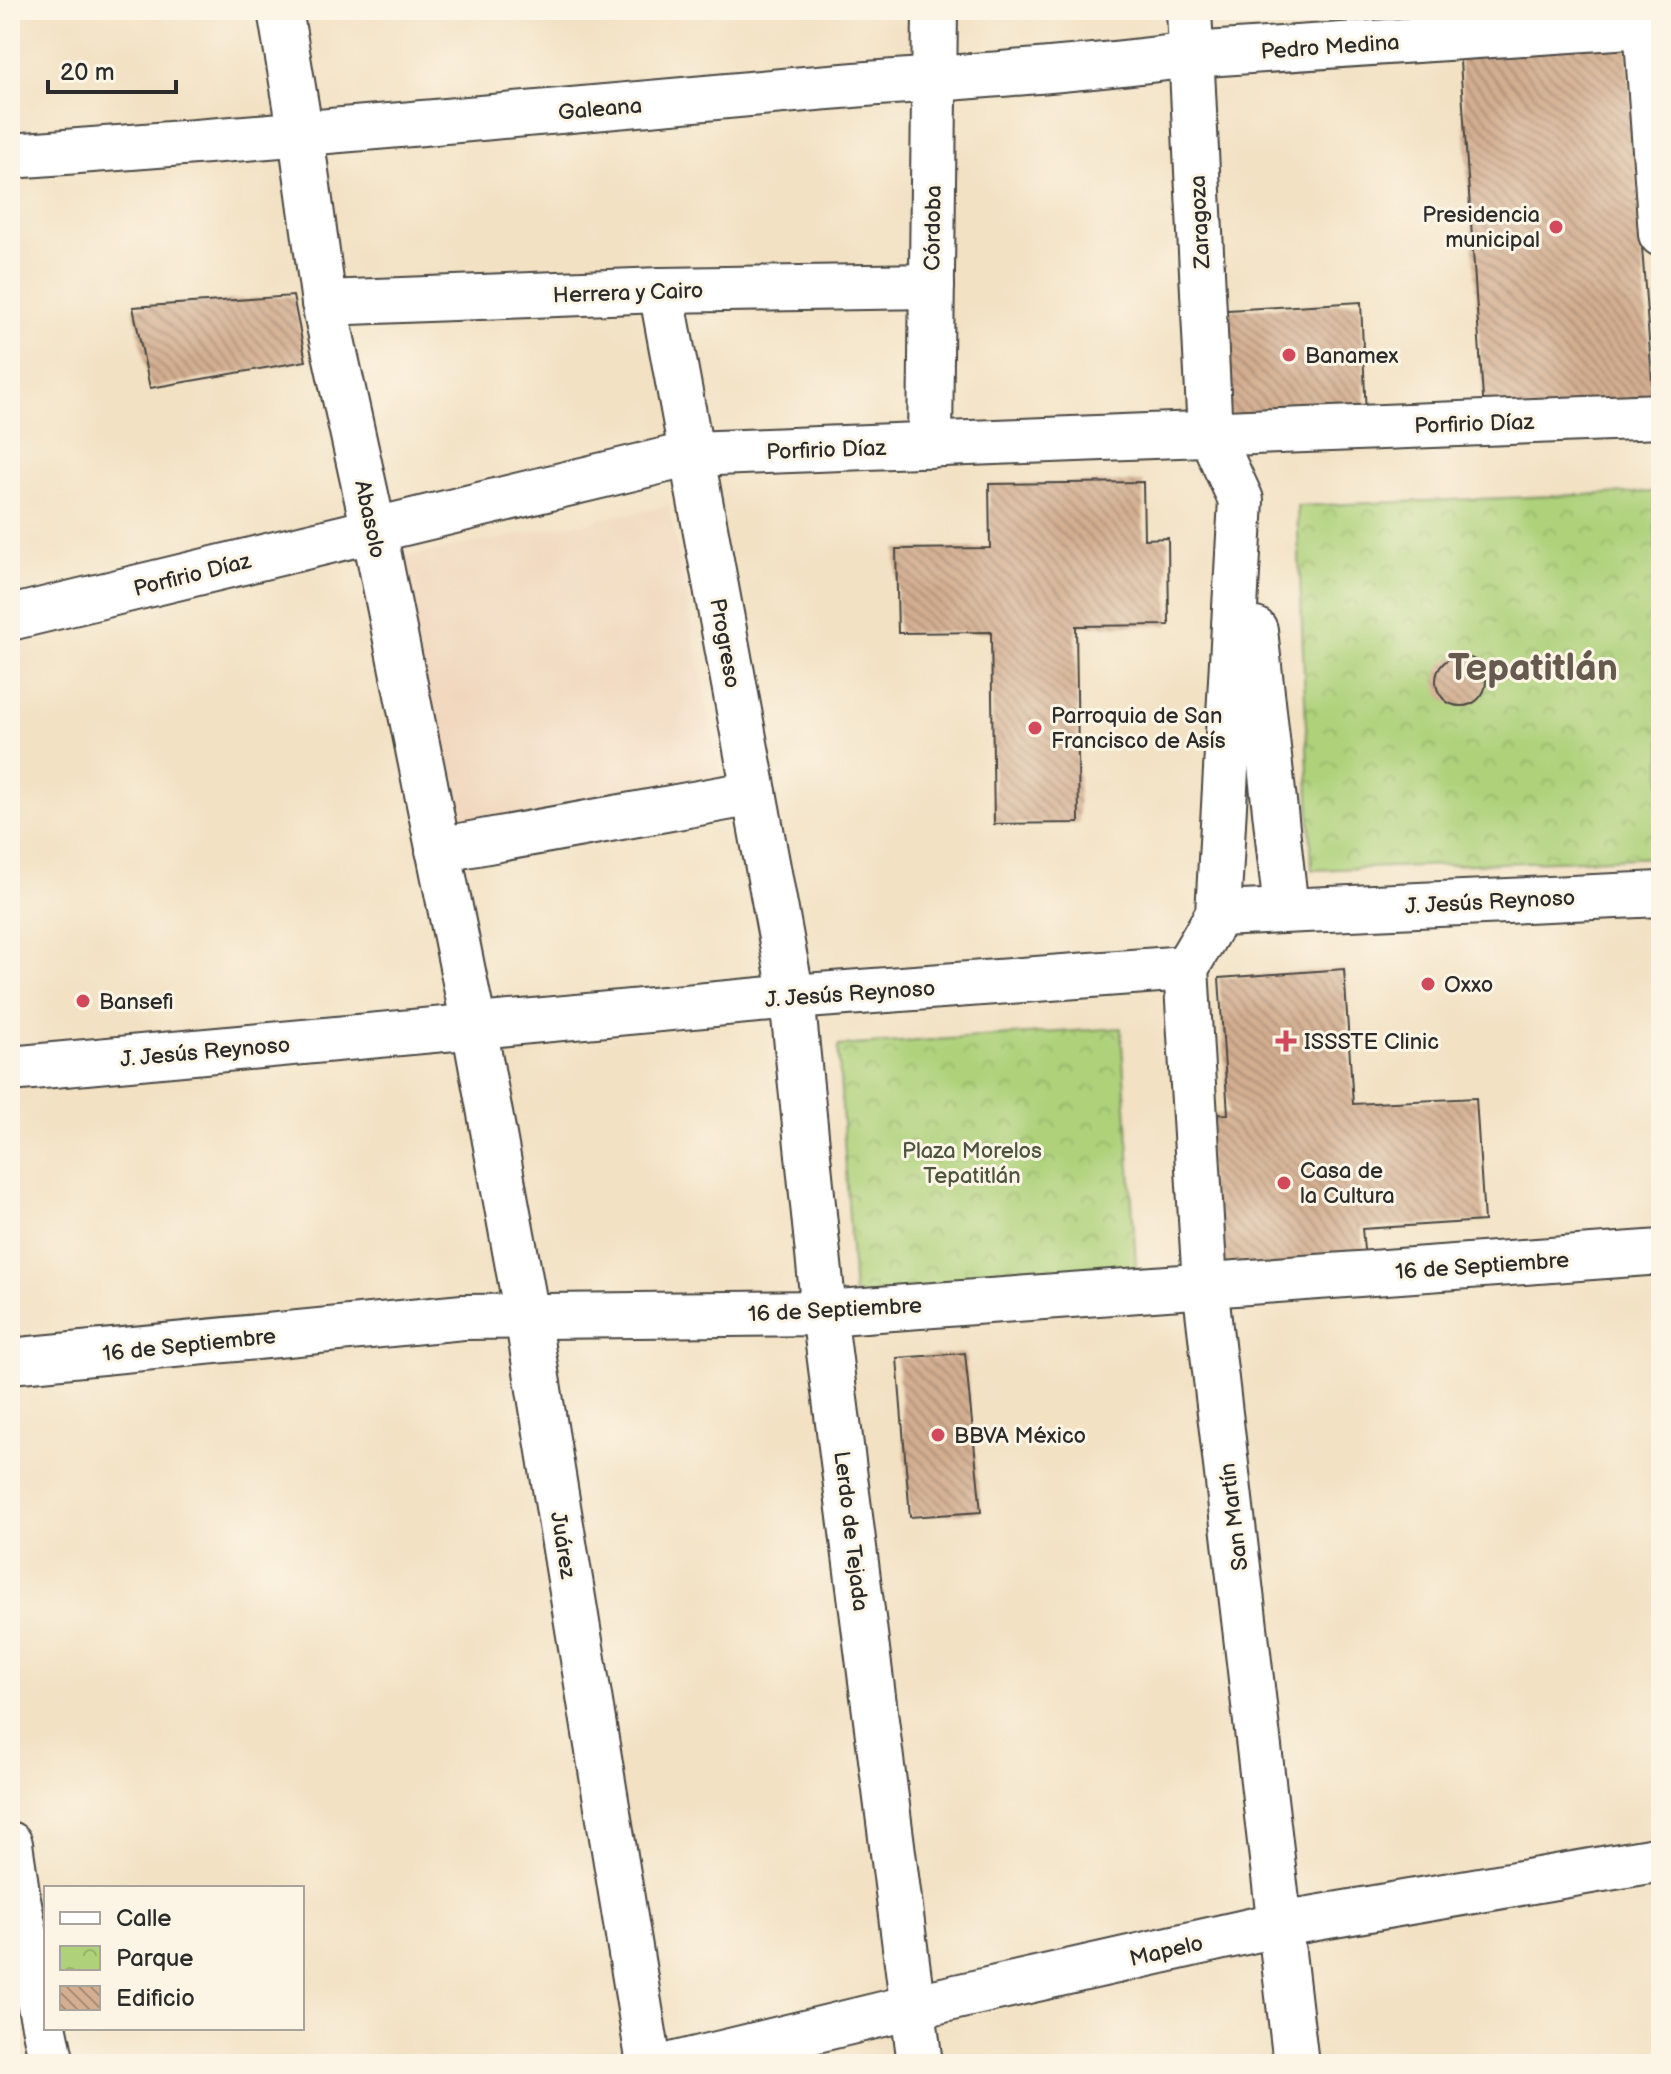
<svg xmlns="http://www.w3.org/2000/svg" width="1671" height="2074" viewBox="0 0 1671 2074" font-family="'Balsamiq Sans',sans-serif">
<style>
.built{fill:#f0d6bc}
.park{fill:url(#park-crowns);stroke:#6c7e52;stroke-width:2}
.building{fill:url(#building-back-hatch)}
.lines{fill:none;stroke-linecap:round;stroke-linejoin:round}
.minor-casing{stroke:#494642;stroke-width:48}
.minor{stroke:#fff;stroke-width:44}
.poi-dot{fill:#d1495b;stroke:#fcf5e5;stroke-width:3}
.labels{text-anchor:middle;stroke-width:6;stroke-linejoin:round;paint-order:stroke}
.street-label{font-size:22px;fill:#2b2b2b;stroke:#fcf5e5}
.poi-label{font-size:22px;fill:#2b2b2b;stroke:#fcf5e5;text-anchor:start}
.park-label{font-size:22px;fill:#4c543f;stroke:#fcf5e5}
.town-label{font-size:38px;font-weight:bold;fill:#66594e;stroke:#fcf5e5}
</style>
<defs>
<pattern id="park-crowns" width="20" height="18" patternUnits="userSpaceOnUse" patternTransform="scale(2)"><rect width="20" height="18" fill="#aed17a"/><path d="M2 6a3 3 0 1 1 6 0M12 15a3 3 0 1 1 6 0" fill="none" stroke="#96b46a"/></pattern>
<pattern id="building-back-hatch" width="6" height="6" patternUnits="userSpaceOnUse" patternTransform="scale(2)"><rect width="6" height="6" fill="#d3ae90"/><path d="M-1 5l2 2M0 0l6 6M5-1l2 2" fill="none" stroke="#ab8e76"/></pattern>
</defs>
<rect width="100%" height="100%" fill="#fcf5e5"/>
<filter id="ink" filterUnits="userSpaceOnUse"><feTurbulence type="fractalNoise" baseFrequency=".0125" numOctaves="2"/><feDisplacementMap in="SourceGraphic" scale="16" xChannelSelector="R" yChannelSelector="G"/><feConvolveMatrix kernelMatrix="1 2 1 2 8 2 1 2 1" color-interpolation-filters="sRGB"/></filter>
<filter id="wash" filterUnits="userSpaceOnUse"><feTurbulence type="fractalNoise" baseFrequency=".006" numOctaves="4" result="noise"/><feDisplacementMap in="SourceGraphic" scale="32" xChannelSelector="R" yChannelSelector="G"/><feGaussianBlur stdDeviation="1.8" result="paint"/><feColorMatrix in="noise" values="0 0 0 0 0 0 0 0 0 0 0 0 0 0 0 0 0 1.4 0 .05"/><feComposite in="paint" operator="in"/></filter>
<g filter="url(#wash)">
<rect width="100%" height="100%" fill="#f2e1c3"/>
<polygon class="built" points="669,506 721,778 452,830 399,558"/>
<g class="park">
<polygon points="1654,492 1661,668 1661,857 1312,870 1297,506"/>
<polygon points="1121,1028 1137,1279 854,1296 838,1046"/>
</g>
<g id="blocks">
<g class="building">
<polygon points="1626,34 1654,407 1484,413 1459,47"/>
<polygon points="293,296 306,361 150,388 133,307"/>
<polygon points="1361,302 1366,417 1239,423 1216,398 1212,311"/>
<polygon points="1143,482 1144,539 1168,538 1169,625 1076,626 1079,823 994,824 991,632 898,633 896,549 990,548 989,484"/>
<circle cx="1461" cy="681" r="25"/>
<polygon points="1344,969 1353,1104 1476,1098 1484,1221 1362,1229 1365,1260 1215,1269 1205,1115 1228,1114 1219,978"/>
<polygon points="965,1353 981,1512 910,1517 897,1358"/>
</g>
</g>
</g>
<g filter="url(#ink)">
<use href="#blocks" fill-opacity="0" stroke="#494642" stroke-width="2"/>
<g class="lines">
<g class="minor-casing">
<g id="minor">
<polyline points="280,10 301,135 324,303 374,531 474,1026 527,1316 649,2064"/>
<polyline points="1645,10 1661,234"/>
<path d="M10,156C275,137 540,113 805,89C933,78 1062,72 1190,55L1661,24"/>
<polyline points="661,290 792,997 824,1313 920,2064"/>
<polyline points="324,303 661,290 932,286"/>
<polyline points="930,445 935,10"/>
<polyline points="10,618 691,454 1661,416"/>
<polyline points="1255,630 1286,910"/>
<polyline points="438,850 754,793"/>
<polyline points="1218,914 1661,894"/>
<polyline points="1186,968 1205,1285 1296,2064"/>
<polyline points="1186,968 1218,914 1241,500 1210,433 1189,10"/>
<polyline points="10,1069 792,997 1186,968"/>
<polyline points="10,1361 463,1317 824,1313 1661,1252"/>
<polyline points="10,1844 18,1899 52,2064"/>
<polyline points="676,2064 912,2007 1281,1924 1661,1859"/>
</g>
</g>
<use href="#minor" class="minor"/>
</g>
</g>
<g class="poi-dot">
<circle cx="1556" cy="227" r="8"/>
<circle cx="1289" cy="355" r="8"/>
<circle cx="1035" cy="728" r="8"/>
<circle cx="1428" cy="984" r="8"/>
<circle cx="83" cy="1001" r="8"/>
<path d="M1282 1029h8v8h8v8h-8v8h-8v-8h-8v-8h8z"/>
<circle cx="1284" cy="1183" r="8"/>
<circle cx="938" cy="1435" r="8"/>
</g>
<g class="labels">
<g class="street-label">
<text transform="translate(1330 46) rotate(-4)" y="8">Pedro Medina</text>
<text transform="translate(600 108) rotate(-5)" y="8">Galeana</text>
<text transform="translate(1199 222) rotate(-93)" y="8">Zaragoza</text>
<text transform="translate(932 228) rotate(-89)" y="8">Córdoba</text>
<text transform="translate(628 292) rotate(-2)" y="8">Herrera y Cairo</text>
<text transform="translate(1474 423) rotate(-2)" y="8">Porfirio Díaz</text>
<text transform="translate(826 449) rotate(-2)" y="8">Porfirio Díaz</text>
<text transform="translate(371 519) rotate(78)" y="8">Abasolo</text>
<text transform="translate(192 574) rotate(-14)" y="8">Porfirio Díaz</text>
<text transform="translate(726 643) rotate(80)" y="8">Progreso</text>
<text transform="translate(1490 901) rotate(-3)" y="8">J. Jesús Reynoso</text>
<text transform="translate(850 993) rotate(-4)" y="8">J. Jesús Reynoso</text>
<text transform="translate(205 1051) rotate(-5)" y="8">J. Jesús Reynoso</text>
<text transform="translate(1482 1265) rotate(-4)" y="8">16 de Septiembre</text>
<text transform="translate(835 1309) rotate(-3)" y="8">16 de Septiembre</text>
<text transform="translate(189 1344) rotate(-6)" y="8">16 de Septiembre</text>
<text transform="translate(1233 1517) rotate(-97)" y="8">San Martín</text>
<text transform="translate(852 1531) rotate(83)" y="8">Lerdo de Tejada</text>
<text transform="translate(564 1545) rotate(81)" y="8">Juárez</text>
<text transform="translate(1166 1950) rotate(-13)" y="8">Mapelo</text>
</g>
<g class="poi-label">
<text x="1540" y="222" text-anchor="end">Presidencia<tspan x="1540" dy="25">municipal</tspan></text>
<text x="1305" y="363">Banamex</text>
<text x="1051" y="723">Parroquia de San<tspan x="1051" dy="25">Francisco de Asís</tspan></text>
<text x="1444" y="992">Oxxo</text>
<text x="99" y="1009">Bansefi</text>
<text x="1304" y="1049">ISSSTE Clinic</text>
<text x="1300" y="1178">Casa de<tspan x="1300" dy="25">la Cultura</tspan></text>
<text x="954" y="1443">BBVA México</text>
</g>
<g class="park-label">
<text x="972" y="1158">Plaza Morelos<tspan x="972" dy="25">Tepatitlán</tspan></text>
</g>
<g class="town-label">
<text x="1533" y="680">Tepatitlán</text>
</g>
</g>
<rect width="1671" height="2074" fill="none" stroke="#fcf5e5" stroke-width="40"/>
<rect x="44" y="1886" width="260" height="144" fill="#fcf5e5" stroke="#a8a49b" stroke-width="2"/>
<rect x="60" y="1912" width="40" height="12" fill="#ffffff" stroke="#a8a49b" stroke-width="2"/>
<text x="116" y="1926" font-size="24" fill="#2b2b2b">Calle</text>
<rect x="60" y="1946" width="40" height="24" fill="url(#park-crowns)" stroke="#a8a49b" stroke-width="2"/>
<text x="116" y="1966" font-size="24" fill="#2b2b2b">Parque</text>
<rect x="60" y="1986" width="40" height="24" fill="url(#building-back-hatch)" stroke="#a8a49b" stroke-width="2"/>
<text x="116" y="2006" font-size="24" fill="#2b2b2b">Edificio</text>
<path d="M48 80v12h128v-12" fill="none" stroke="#2b2b2b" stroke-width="4"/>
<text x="60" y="80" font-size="24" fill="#2b2b2b" stroke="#fcf5e5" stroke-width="6" paint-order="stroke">20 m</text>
</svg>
